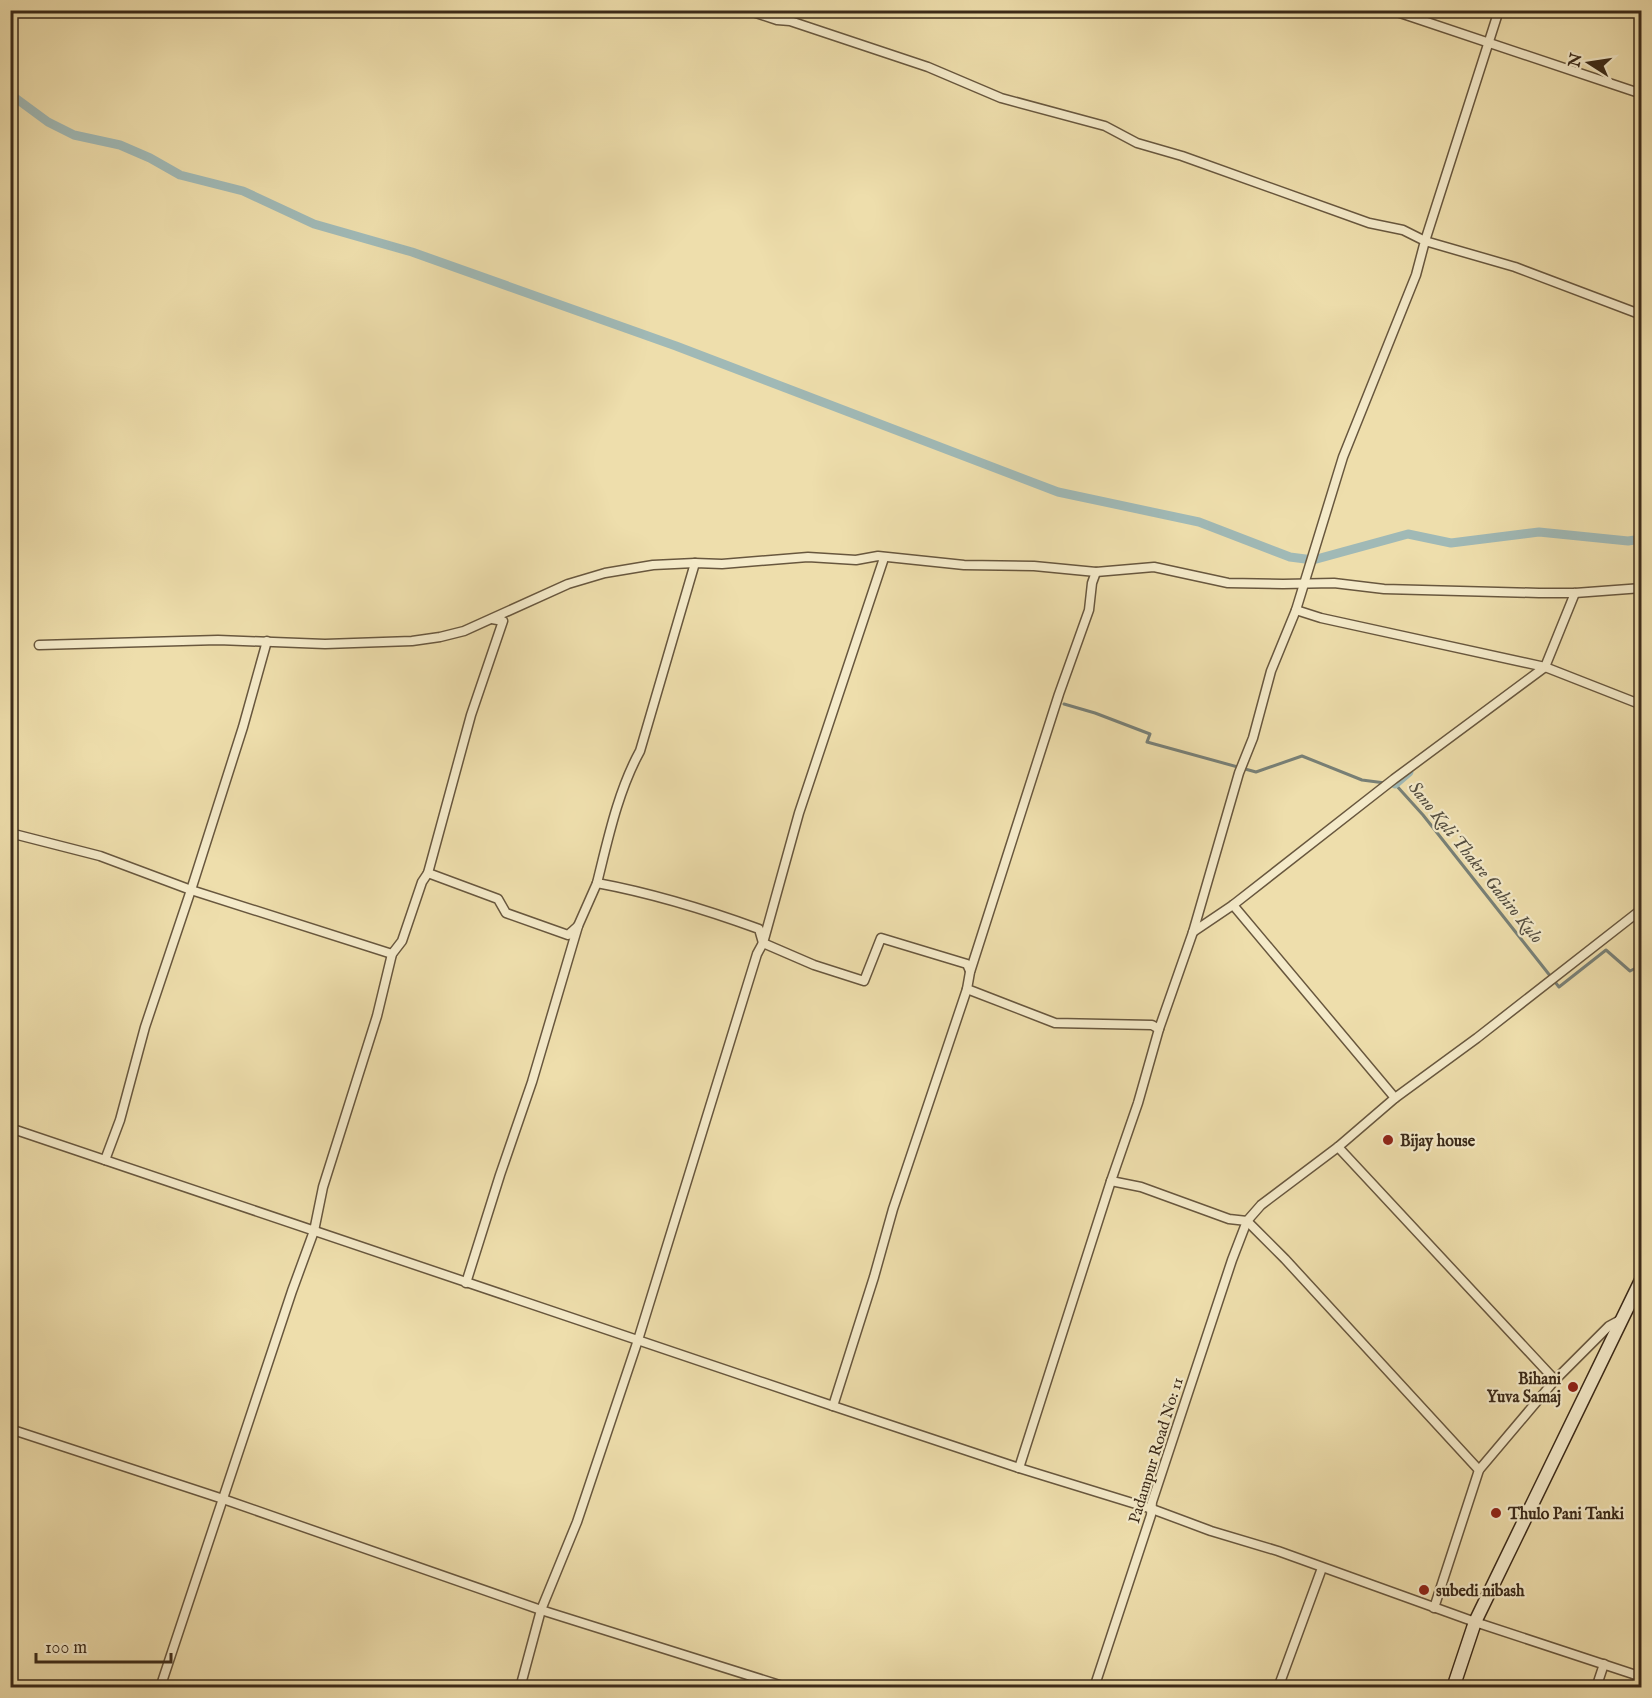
<svg xmlns="http://www.w3.org/2000/svg" width="1652" height="1698" viewBox="0 0 1652 1698" font-family="'IM FELL English',serif">
<style>
.lines{fill:none;stroke-linecap:round;stroke-linejoin:round}
.stream{stroke:#788077;stroke-width:3}
.canal{stroke:#a0b9b6;stroke-width:9}
.street-casing{stroke:#68573e;stroke-width:11}
.secondary-casing{stroke:#3b2a19;stroke-width:15}
.street{stroke:#f4eac9;stroke-width:8}
.secondary{stroke:#f4eac9;stroke-width:12}
.poi-dot{fill:#8f2418;stroke:#f4eac9;stroke-width:2}
.labels{text-anchor:middle;stroke-width:4.5;stroke-linejoin:round;paint-order:stroke}
.poi-label{font-size:16px;font-weight:bold;fill:#3b2a19;stroke:#f4eac9;text-anchor:start}
.street-label{font-size:16px;fill:#3b2a19;stroke:#f4eac9}
.water-label{font-size:18px;font-style:italic;fill:#544e40;stroke:#f4eac9}
</style>
<rect width="100%" height="100%" fill="#eedeac"/>
<filter id="stains"><feTurbulence type="fractalNoise" baseFrequency=".00333" numOctaves="4"/><feColorMatrix values="0 0 0 0 .2 0 0 0 0 .09 0 0 0 0 .02 0 0 0 .5 -.17"/></filter>
<radialGradient id="worn" r=".72"><stop offset=".6" stop-color="#630" stop-opacity="0"/><stop offset="1" stop-color="#630" stop-opacity=".3"/></radialGradient>
<g class="lines">
<g class="stream">
<polyline points="1064,704 1095,713 1150,734 1147,742 1256,772 1302,756 1362,780 1385,783"/>
<polyline points="1391,784 1395,784 1423,815 1559,987 1606,950 1630,971 1642,965"/>
</g>
<g class="canal">
<polyline points="10,94 48,122 74,135 120,145 150,158 180,175 243,191 314,224 412,252 676,346 1058,492 1199,522 1290,557 1313,560 1408,534 1451,543 1539,532 1628,541 1642,539"/>
<polyline points="1395,784 1409,772"/>
</g>
<g class="street-casing">
<g id="street">
<polyline points="747,10 777,20 790,21 928,67 1001,98 1105,126 1137,143 1182,156 1369,223 1403,230 1425,241 1416,275 1343,457 1296,610 1321,618 1545,667 1642,705"/>
<polyline points="1391,10 1642,94"/>
<polyline points="1499,10 1425,241 1515,267 1642,315"/>
<polyline points="1096,572 1092,583 1089,610 1059,694 970,972 967,989 1055,1023 1152,1025 1159,1029 1138,1103 1111,1181 1141,1187 1229,1219 1247,1221 1285,1259 1479,1470"/>
<polyline points="39,645 218,640 325,644 412,641 440,637 464,631 568,584 605,573 653,565 695,563 722,564 808,557 856,560 878,556 964,565 1034,566 1096,572 1154,567 1228,583 1283,584 1334,583 1384,589 1539,593 1575,593 1642,588"/>
<polyline points="10,833 100,856 191,890 392,954"/>
<polyline points="428,873 498,899 506,913 568,935 578,926"/>
<path d="M597,883C608,839 618,791 640,751L695,563"/>
<polyline points="1233,905 1395,1098"/>
<polyline points="1193,932 1233,905 1394,779 1545,667 1575,593"/>
<polyline points="1159,1029 1193,932 1239,773 1253,738 1271,671 1296,610"/>
<polyline points="10,1128 833,1406 1019,1468 1152,1509 1211,1531 1278,1551 1475,1622 1642,1677"/>
<polyline points="1338,1147 1555,1380"/>
<polyline points="105,1160 120,1120 145,1027 191,890 243,727 267,641"/>
<path d="M466,1283L500,1175L532,1082L578,926L597,883C651,893 707,910 759,929L763,943L814,965L864,981L881,938L967,964L970,971"/>
<polyline points="833,1406 874,1277 893,1209 967,989"/>
<polyline points="10,1429 223,1499 541,1610 789,1688"/>
<polyline points="1019,1468 1111,1181"/>
<polyline points="1434,1608 1479,1470 1555,1380 1609,1326 1620,1320"/>
<polyline points="160,1688 292,1291 314,1231 323,1187 377,1016 392,954 402,941 422,882 428,873 471,715 503,621 492,619"/>
<polyline points="520,1688 541,1610 577,1522 638,1340 757,954 763,943 799,813 884,558"/>
<polyline points="1094,1688 1151,1515 1152,1502 1232,1260 1247,1221 1261,1205 1338,1147 1395,1098 1477,1038 1642,909"/>
<polyline points="1278,1688 1322,1568"/>
<polyline points="1596,1688 1604,1664"/>
</g>
</g>
<g class="secondary-casing">
<polyline id="secondary" points="1453,1688 1475,1622 1642,1278"/>
</g>
<use href="#street" class="street"/>
<use href="#secondary" class="secondary"/>
</g>
<g class="poi-dot">
<circle cx="1388" cy="1140" r="6"/>
<circle cx="1573" cy="1387" r="6"/>
<circle cx="1496" cy="1513" r="6"/>
<circle cx="1424" cy="1590" r="6"/>
</g>
<g class="labels">
<g class="poi-label">
<text x="1400" y="1146">Bijay house</text>
<text x="1561" y="1384" text-anchor="end">Bihani<tspan x="1561" dy="18">Yuva Samaj</tspan></text>
<text x="1508" y="1519">Thulo Pani Tanki</text>
<text x="1436" y="1596">subedi nibash</text>
</g>
<g class="street-label">
<text transform="translate(1155 1450) rotate(-73)" y="6">Padampur Road No: 11</text>
</g>
<g class="water-label">
<text transform="translate(1476 862) rotate(51)" y="6">Sano Kali Thakre Gahiro Kulo</text>
</g>
</g>
<rect width="1652" height="1698" fill="none" stroke="#eedeac" stroke-width="36"/>
<rect x="12" y="12" width="1628" height="1674" fill="none" stroke="#3b2a19" stroke-width="3"/>
<rect x="18" y="18" width="1616" height="1662" fill="none" stroke="#3b2a19" stroke-width="1.5"/>
<g transform="translate(1589 63) rotate(282)" stroke="#f4eac9" stroke-width="4.5" paint-order="stroke">
<path d="M0-4.5L10 22L0 15L-10 22Z" fill="#3b2a19"/>
<text y="-9" font-size="16" font-weight="bold" text-anchor="middle" fill="#3b2a19">N</text>
</g>
<path d="M36 1653v9h135v-9" fill="none" stroke="#3b2a19" stroke-width="3"/>
<text x="45" y="1653" font-size="18" fill="#3b2a19" stroke="#f4eac9" stroke-width="4.5" paint-order="stroke">100 m</text>
<rect width="100%" height="100%" filter="url(#stains)"/>
<rect width="100%" height="100%" fill="url(#worn)"/>
</svg>
